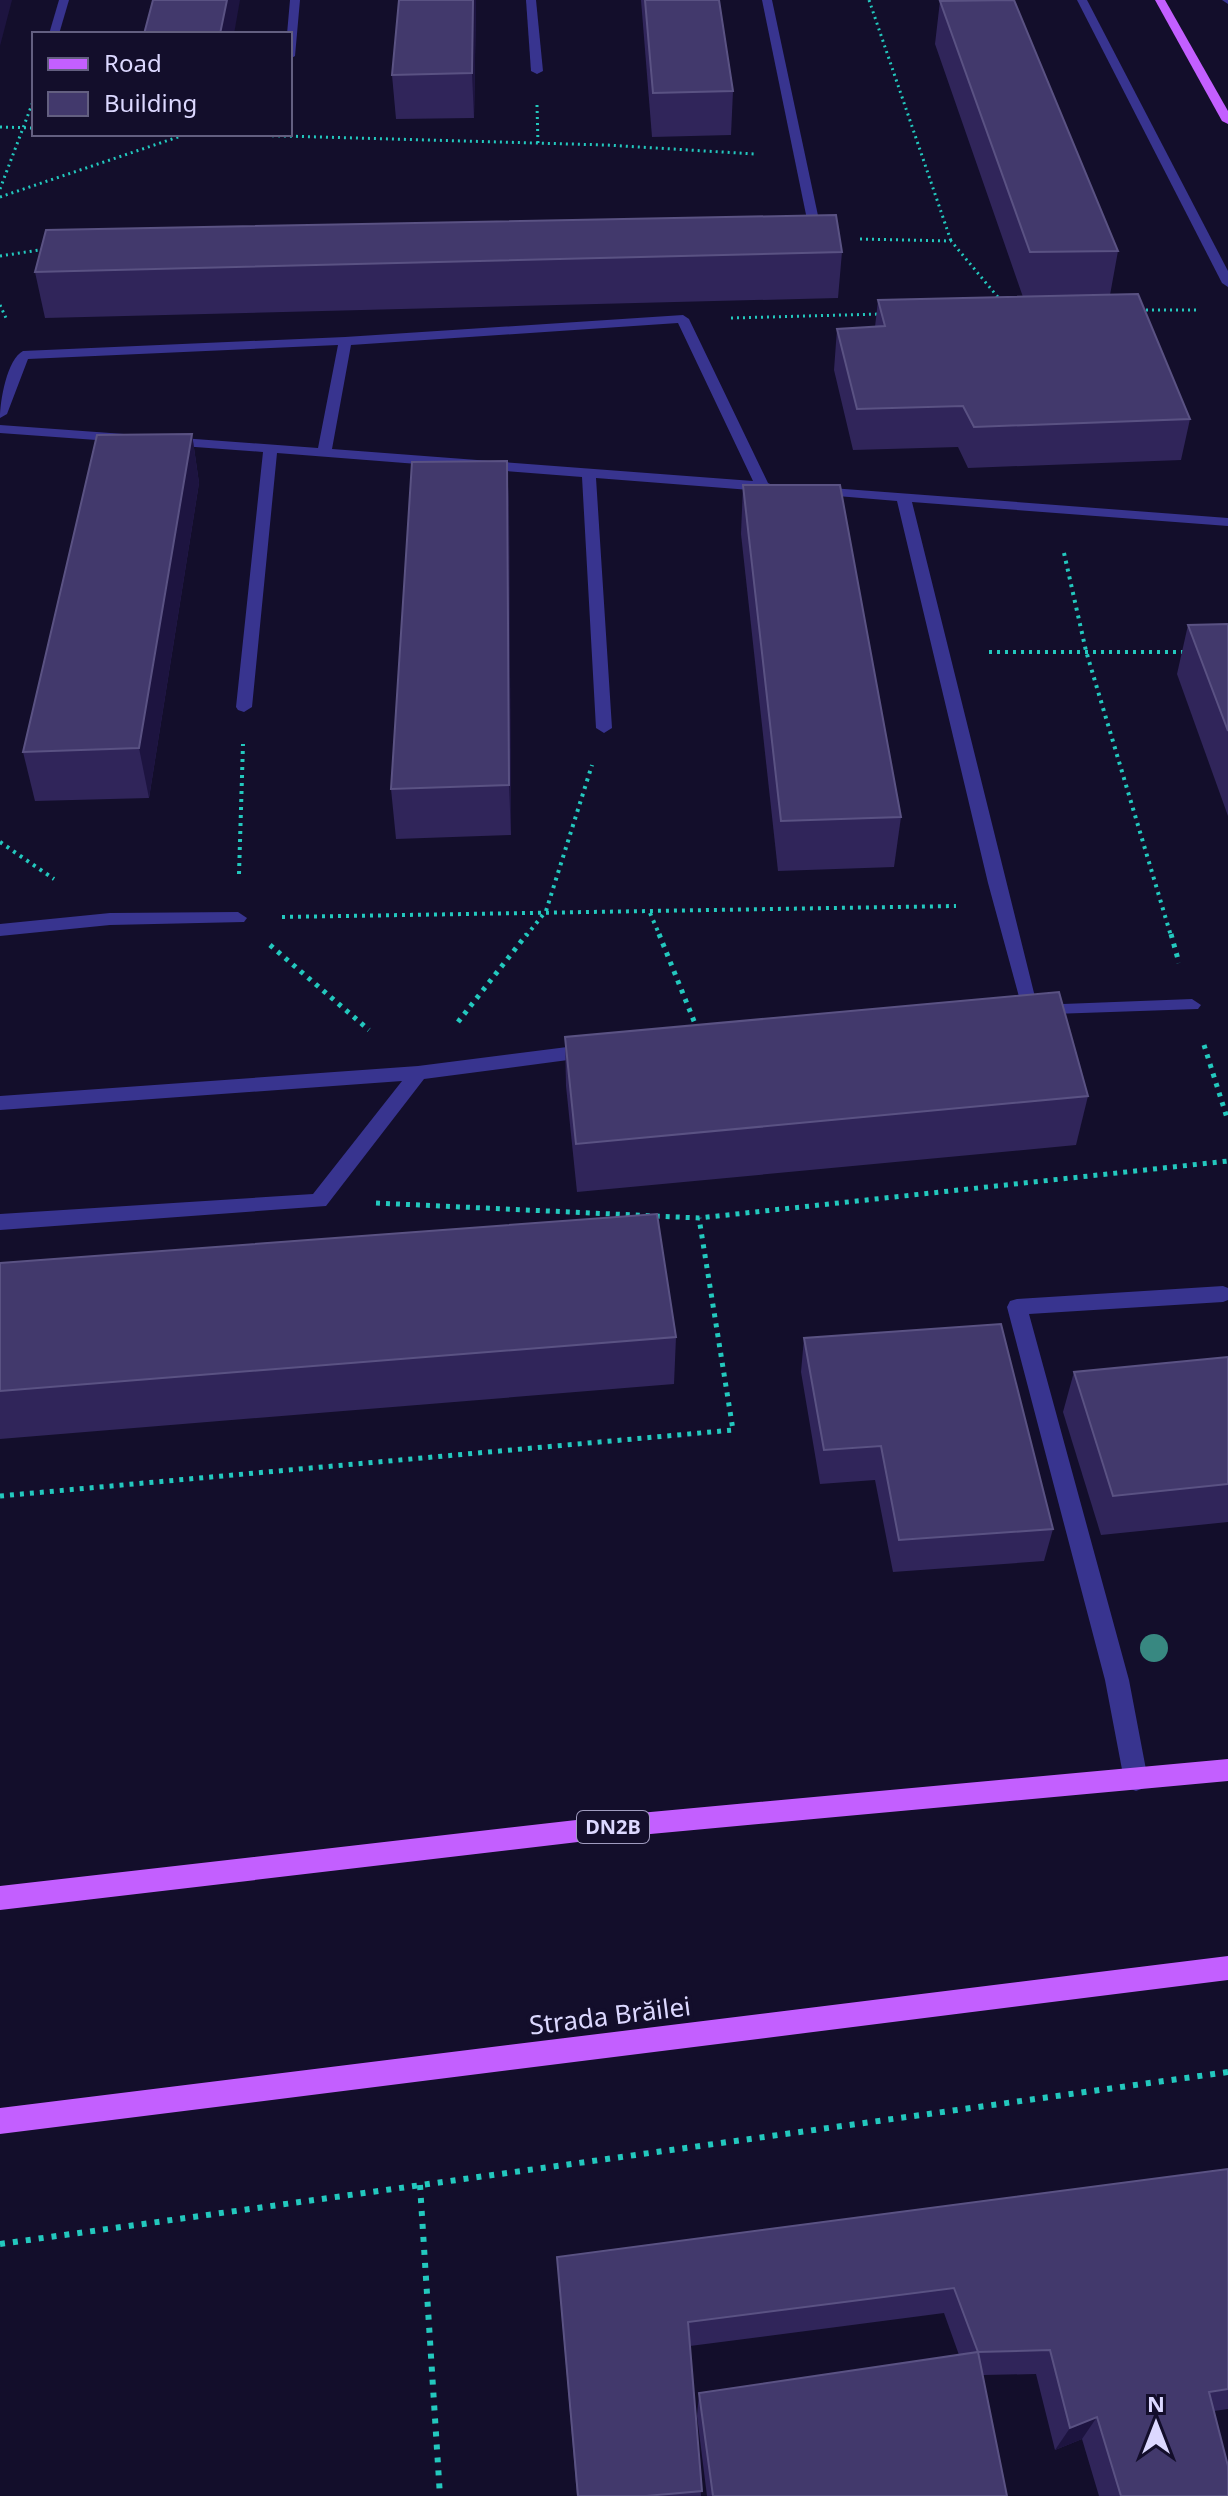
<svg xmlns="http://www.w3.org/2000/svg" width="1228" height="2496" viewBox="0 0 1228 2496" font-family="'Noto Sans',sans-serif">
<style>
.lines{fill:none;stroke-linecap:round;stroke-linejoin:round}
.path-far3{stroke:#23c8be;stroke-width:3;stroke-dasharray:2 4;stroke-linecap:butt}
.path-far2{stroke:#23c8be;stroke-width:4;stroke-dasharray:3 5;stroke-linecap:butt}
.path-far1{stroke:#23c8be;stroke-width:5;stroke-dasharray:4 6;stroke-linecap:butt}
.path{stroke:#23c8be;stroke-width:6;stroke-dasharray:5 8;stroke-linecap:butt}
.minor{fill:#38348f;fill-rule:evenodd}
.major{fill:#c35fff;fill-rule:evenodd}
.tree{fill:#388881}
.wall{fill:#30255a}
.shaded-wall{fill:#1d1440}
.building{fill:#42396c;stroke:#5a5283;stroke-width:2}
.labels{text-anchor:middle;stroke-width:8;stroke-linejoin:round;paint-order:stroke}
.shield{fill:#130e2b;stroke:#a09bbf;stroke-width:2}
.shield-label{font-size:20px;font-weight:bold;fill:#dcd8ff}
.near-street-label{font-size:26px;fill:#dcd8ff;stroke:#130e2b}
</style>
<rect width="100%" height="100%" fill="#130e2b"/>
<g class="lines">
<g class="path-far3">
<polyline points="869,0 951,241"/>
<polyline points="537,105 538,144"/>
<polyline points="0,127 34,128"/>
<polyline points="212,134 606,145 755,154"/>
<polyline points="0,189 34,99"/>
<polyline points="0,197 187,134"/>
<polyline points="860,239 951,241 1002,302"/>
<polyline points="0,256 46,249"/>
<polyline points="0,305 6,318"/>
<polyline points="1140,310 1198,310"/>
<polyline points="731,318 881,314"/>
</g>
<g class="path-far2">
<polyline points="1064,553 1086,651 1171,936"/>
<polyline points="989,652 1187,652"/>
<polyline points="0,842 54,879"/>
<polyline points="239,874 243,744"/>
<polyline points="650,913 660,936"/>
<polyline points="282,917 956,906"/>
<polyline points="526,936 546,911 592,765"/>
</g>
<g class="path-far1">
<polyline points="659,934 698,1031"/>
<polyline points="1171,934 1179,963"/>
<polyline points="270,945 369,1030"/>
<polyline points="458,1022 527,934"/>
<polyline points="1204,1045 1228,1121"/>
<polyline points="376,1203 699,1218 1228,1161"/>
<polyline points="0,1496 733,1430 699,1218"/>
</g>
<g class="path">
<polyline points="420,2185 440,2496"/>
<polyline points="0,2244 1228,2072"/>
</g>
<g class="minor">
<polygon points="59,0 69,0 59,34 49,34"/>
<polygon points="290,0 300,0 295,56 290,59 290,34 287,34"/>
<polygon points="526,0 536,0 543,71 537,74 531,71"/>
<polygon points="762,0 772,0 823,239 817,243 811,239"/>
<polygon points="1077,0 1087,0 1228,271 1228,287 1222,283"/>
<polygon points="1222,0 1228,0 1228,4"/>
<path d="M683,315L689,319L768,483L777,487L763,491L596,478L612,728L604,733L596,728L582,477L277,453L252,707L244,712L238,710L236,707L263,452L168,445L161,441L168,437L318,448L338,345L28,359L7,414L0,418C0,401 7,359 23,351L345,337ZM678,323L753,481L332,449L351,345Z"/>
<polygon points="0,425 124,434 131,438 124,442 0,433"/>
<polygon points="818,487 1228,518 1228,526 912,502 1037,1005 1192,999 1201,1005 1198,1009 1024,1015 988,883 897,501 813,494 813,488"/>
<polygon points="238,912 247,918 244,922 110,925 0,936 0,924 110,913"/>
<polygon points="591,1044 600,1051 598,1056 424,1079 326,1206 0,1230 0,1214 313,1194 402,1081 0,1110 0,1096 418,1066"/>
<polygon points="1223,1286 1228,1288 1228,1300 1223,1302 1029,1314 1129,1680 1148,1780 1144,1788 1136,1791 1128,1788 1124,1780 1105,1680 1007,1307 1010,1301 1017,1299"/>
</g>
<g class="major">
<polygon points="1155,0 1165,0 1228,111 1228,124 1222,121"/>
<polygon points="1228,1759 1228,1781 629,1836 0,1910 0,1886 629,1814"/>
<polygon points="1228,1956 1228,1980 0,2134 0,2108"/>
</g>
</g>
<circle class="tree" cx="1154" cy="1648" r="14"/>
<g class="wall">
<polygon points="399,0 476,0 474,118 396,119 392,75"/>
<polygon points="641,0 719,0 733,91 731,135 652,137"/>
<polygon points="940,1 1118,251 1110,295 1190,419 1181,460 968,468 958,447 853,450 834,370 837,329 875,327 878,300 1023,297 935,44"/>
<polygon points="842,252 838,298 45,318 35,272"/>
<polygon points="192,434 199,483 149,798 35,801 23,752"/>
<polygon points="507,461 509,510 511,835 396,839 391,789"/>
<polygon points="743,485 901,817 894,867 778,871 741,534"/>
<polygon points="1228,624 1228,816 1177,674 1188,625"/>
<polygon points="565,1037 1088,1096 1076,1145 577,1192 566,1086"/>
<polygon points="0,1263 676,1337 674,1384 0,1439"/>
<polygon points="804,1338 1053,1529 1044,1561 893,1572 875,1480 820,1484 801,1372"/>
<polygon points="1228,1357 1228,1522 1101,1535 1063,1412 1074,1372"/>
<polygon points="1228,2169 1228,2409 1214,2411 1228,2496 1099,2496 1082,2439 1055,2450 1036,2374 983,2375 1007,2496 707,2496 697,2416 699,2393 959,2355 944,2313 690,2346 701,2496 577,2496 559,2283"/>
</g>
<g class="shaded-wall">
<polygon points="0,0 12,0 0,46"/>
<polygon points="227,0 240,0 234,34 220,34"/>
<polygon points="473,0 476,0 474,118 472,73"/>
<polygon points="192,434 199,483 149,798 139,748"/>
<polygon points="507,461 509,510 511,835 509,785"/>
<polygon points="1097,2417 1082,2439 1055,2450 1070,2428"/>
</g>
<g class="building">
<polygon points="153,0 227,0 220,34 144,34"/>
<polygon points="399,0 473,0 472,73 392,75"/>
<polygon points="645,0 719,0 733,91 653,93"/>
<polygon points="1014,0 1118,251 1030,252 940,1"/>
<polygon points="836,215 842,252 35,272 46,230"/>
<polygon points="1138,294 1190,419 974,427 963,406 857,409 837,329 885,326 878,300"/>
<polygon points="192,434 139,748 23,752 97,435"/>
<polygon points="507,461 509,785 391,789 412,462"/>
<polygon points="743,485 840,485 901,817 781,821"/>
<polygon points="1228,624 1228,731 1188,625"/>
<polygon points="1059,992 1088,1096 576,1144 565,1037"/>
<polygon points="657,1214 676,1337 0,1391 0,1263"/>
<polygon points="1001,1324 1053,1529 899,1540 881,1446 824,1450 804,1338"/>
<polygon points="1228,1357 1228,1484 1113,1496 1074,1372"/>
<polygon points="1228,2169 1228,2389 1209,2392 1228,2466 1228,2496 1121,2496 1097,2417 1070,2428 1050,2350 978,2352 954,2288 688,2322 702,2491 646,2496 578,2496 557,2257"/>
<polygon points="978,2352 1007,2496 713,2496 699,2393"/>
</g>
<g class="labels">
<rect class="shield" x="577" y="1811" width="72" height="32" rx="6"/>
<g class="shield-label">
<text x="613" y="1834">DN2B</text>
</g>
<g class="near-street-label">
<text transform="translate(610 2016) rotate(-7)" y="9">Strada Brăilei</text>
</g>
</g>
<rect x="32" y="32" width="260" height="104" fill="#130e2b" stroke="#635f80" stroke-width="2"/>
<rect x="48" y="58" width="40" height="12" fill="#c35fff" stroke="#635f80" stroke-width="2"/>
<text x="104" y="72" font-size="24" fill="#dcd8ff">Road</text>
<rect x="48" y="92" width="40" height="24" fill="#42396c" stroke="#635f80" stroke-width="2"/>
<text x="104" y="112" font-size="24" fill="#dcd8ff">Building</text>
<g transform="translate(1156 2424)" stroke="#130e2b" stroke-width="6" paint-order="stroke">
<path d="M0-6L14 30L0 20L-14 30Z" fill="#dcd8ff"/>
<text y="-12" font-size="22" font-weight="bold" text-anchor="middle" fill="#dcd8ff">N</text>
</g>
</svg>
